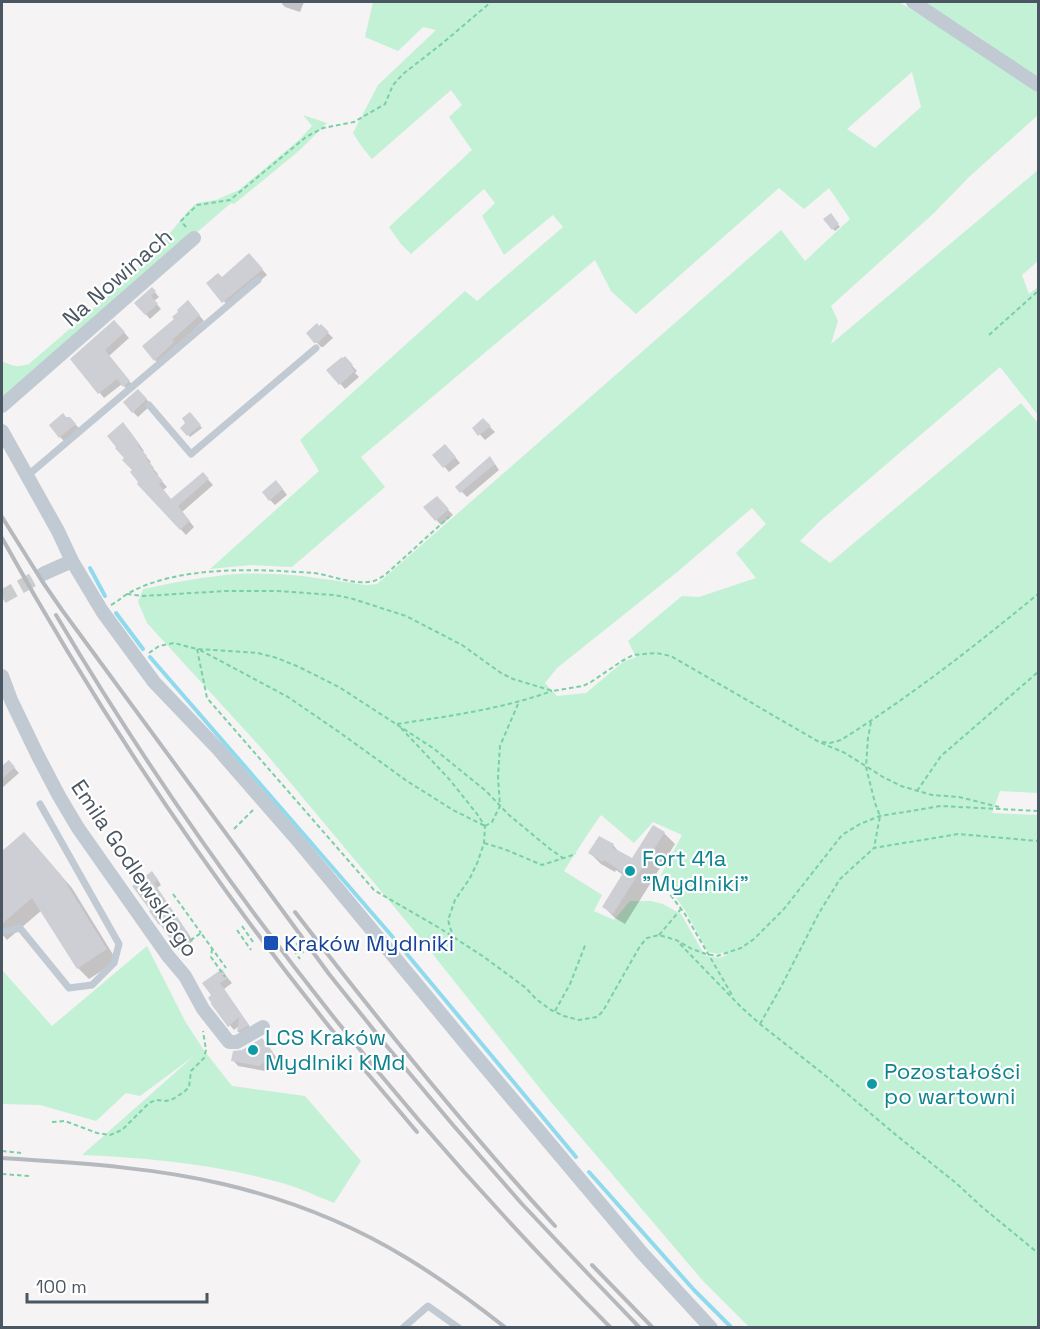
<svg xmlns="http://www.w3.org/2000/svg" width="1040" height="1329" viewBox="0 0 1040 1329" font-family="'Space Grotesk',sans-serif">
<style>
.green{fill:#c3f1d5;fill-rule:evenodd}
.shadow{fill:#0003}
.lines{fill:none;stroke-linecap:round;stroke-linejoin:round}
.stream{stroke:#90daee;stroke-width:4}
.building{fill:#cdcfd5}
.minor-tunnel{stroke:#caccce;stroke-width:14;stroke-dasharray:14 7;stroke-linecap:butt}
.path{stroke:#7ad0a6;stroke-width:2;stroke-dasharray:4.5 3;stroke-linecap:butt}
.service{stroke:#c1cad2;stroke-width:7}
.minor{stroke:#c1cad2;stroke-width:14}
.rail{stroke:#b5b8bd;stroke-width:4}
.culture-dot{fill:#0f9aa8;stroke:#fff;stroke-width:2}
.transit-dot{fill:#1a4fb4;stroke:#fff;stroke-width:2}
.labels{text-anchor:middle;stroke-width:4.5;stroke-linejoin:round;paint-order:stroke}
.street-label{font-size:22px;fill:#4a5661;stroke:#fff}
.culture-label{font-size:22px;fill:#0d838f;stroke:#fff;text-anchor:start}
.transit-label{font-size:22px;fill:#164399;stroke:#fff;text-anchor:start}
</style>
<rect width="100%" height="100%" fill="#f5f3f3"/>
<g class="green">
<path d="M373,2H899L954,36L1038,93V115L969,177L934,213L831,306L838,321L831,344L1038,170V261L1022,275L1029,294L1038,287V415L1000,367L820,521L800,541L830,563L1021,403L1038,423V793L1000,791L992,813L1038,815V1327H749L703,1281L550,1101L411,927L263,750L147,623L138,602L143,589C186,580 230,571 273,574C304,575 336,581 366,585L377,584L781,230L805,261L850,219L829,188L804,209L779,188L636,314L611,291L595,260L361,457L385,487L292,567L251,565L210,569L319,471L300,440L465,291L477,301L563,227L553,215L504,255L482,216L495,203L484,189L411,254L401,244L389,227L472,150L449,117L462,105L451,90L372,159L362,147L353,133L378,85L436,30L423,27L398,51L365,37ZM912,72L921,107L875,148L847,129ZM752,508L766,524L736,553L756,578L699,597L682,596L628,641L636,657L623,662L586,693L557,696L545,683L557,668L676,573ZM601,815L634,843L653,822L682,835L661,875L686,912L708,952L718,954L724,952L727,955L719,958L705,956L681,914L663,904L651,901H630L614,920L594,911L602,895L564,871L587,835Z"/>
<polygon points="925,2 1038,2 1038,78 976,35"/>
<path d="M303,115L327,123L300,150L234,204L231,203L6,397L2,395V361C13,366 16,368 29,364L122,284L151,256L189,210L197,203L216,200L239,190L299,140L312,126Z"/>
<path d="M147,946L185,1021L203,1049L232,1086L305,1096L361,1161L334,1203C317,1196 300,1188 282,1183C216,1164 151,1158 82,1155L194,1056L140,1096L126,1093L96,1121L40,1105L2,1104V970L52,1026Z"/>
</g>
<g class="shadow">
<polygon points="283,2 304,2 300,12 285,7 282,4"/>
<polygon points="830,215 840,227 835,231 825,220"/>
<polygon points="254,260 267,275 229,307 208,283 222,279"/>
<polygon points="152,289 159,297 154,301 161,309 150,319 136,303"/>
<polygon points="193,308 204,321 176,346 160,365 155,360 176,319"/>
<polygon points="321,326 333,338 323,347 321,347 308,333"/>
<polygon points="119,327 129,338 109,356 134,387 129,391 122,384 104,398 72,359"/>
<polygon points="345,358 357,371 355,373 359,377 345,389 328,370"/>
<polygon points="144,396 151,405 138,417 133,412"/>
<polygon points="190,414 202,428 190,437 182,428 187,423"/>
<polygon points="66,418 69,418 80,429 65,442 60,437"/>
<polygon points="483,420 495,432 485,440 474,428"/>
<polygon points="128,429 144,451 142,452 151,462 149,464 158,474 157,476 167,487 163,490 172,501 203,474 213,485 182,512 194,527 186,535 139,484 134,470"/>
<polygon points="450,451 460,463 449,472 434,455"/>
<polygon points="495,464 499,470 467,497 457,487"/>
<polygon points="281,487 287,495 275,505 270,500"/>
<polygon points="437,498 453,515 441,525 425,508"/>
<polygon points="9,762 19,773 2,788 2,768"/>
<polygon points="664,833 675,844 625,924 615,918 604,907 623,875 616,870 615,872 601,864 590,853 613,845 621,854 633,860"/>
<polygon points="24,834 72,888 117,961 89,979 78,968 42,910 7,940 2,934 2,853"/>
<polygon points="156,877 161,885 157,888 193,941 181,950 160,924 152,910 134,886"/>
<polygon points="222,971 232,983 224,989 252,1030 242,1036 238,1031 239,1026 234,1030 212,1004"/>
<polygon points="262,1040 277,1058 271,1062 273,1065 265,1071 238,1066 233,1060 242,1051"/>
</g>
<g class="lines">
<g class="stream">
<polyline points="90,568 105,596"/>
<polyline points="116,613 143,649"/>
<polyline points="150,657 391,935 576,1157"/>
<polyline points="589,1172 694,1290 732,1328"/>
</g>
</g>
<g class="building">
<polygon points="831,213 839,224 832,230 823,219"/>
<polygon points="249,253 263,269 222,303 206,283 218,273 222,277"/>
<polygon points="152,287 156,291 151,296 158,304 145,315 134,303"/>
<polygon points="188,300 200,315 172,340 174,342 154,361 142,346 174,319 172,317 178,312 177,310"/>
<polygon points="114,320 125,332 105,350 130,381 123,387 117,379 98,394 70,359"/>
<polygon points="317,323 319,326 321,324 329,332 318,343 314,343 306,333"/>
<polygon points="345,356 353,365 351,367 355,371 339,385 326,370 342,357 343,358"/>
<polygon points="138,389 147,399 132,413 123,402"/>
<polygon points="190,412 201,425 187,436 180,428 185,423 182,418"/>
<polygon points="63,413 66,417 70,417 76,424 59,438 49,425"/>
<polygon points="483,418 491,426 478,436 472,428"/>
<polygon points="123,422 140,445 138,446 147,456 146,458 154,468 153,470 163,481 159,484 171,499 203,472 209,479 178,506 190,521 180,530 137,484 138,482 130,472 132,470 122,460 124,458 115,448 116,447 107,436"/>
<polygon points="445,444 456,457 443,468 432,455"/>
<polygon points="490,456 495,464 460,493 455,487"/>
<polygon points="276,480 283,489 269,501 262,492"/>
<polygon points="437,496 449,509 435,521 423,507"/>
<polygon points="9,760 15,767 2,779 2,766"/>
<polygon points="653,825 665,832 613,914 602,907 623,873 604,860 603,862 588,853 599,836 614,844 612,847 632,858"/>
<polygon points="24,832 61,875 107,949 77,969 32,898 2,924 2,851"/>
<polygon points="152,871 158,880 154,883 190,936 176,947 160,924 159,925 149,911 150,910 132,886"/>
<polygon points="222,969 228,978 220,983 249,1025 237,1032 239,1017 228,1027 211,1004 211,1002 208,998 211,995 202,983"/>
<polygon points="262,1038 273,1052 267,1057 269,1059 259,1066 231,1061 233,1051 242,1050"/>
</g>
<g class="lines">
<polyline class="minor-tunnel" points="2,597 45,573"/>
<g class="path">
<polyline points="186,227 181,221 197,205 230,200 306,137 323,128 354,122 385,104 393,85 403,74 444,42 491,2"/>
<polyline points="989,335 1038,291"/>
<polyline points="127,594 143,596 225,591 277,591 334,595 350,598 406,616 462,645 487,663 501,673 513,679 553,691 583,686 591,682 622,661 633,655 656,653 671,656 819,742 845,753 883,777 901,786 932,795 959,797 999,807"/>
<path d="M111,605C117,602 121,598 127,594C178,565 256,569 313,573C331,575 350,584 368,582C374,582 380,578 385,575L449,517"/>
<polyline points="197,649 207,698 374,890 441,929 484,957 526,988 536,999 551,1010 564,1016 579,1020 597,1017 603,1011 640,946 647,938 659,935 676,940 692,949 706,954 717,956 741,948 754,939 784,909 842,835 860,824 880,816 941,806 1038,811"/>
<polyline points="200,650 288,697 339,732 407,781 453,810 485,826"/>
<polyline points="149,653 159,646 174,643 197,649 258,653 277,658 299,667 339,687 433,748 486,791 509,815 550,849 563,858"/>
<polyline points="871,722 868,738 866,767 875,803 880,816 874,848"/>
<path d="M397,724C449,716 502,709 552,691"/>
<polyline points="401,728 450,780 477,814 485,826 484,843 478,861 470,878 455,900 448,920 453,937"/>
<path d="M822,742L830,743L841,740C911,696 975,646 1038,594"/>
<polyline points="917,791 941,756 1038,672"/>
<polyline points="485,826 492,822 500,806 498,777 500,746 518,704"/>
<polyline points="234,829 253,810"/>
<polyline points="484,843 504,849 542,865 576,854"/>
<polyline points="666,889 685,914 732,995"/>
<polyline points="173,894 201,933"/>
<polyline points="242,926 253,942"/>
<polyline points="237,930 251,950"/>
<polyline points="659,935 681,909"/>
<polyline points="292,937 305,955"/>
<polyline points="285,938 300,959"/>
<polyline points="680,944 742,1008 760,1024 831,1080 896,1135 956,1183 982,1207 1038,1253"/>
<polyline points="178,949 201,933 226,968"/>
<polyline points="212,949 211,957 225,977"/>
<polyline points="555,1011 570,984 586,943"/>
<polyline points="760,1024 781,987 819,913 840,879 874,848 958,834 1038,841"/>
<polyline points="52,1122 65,1121 97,1133 110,1135 122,1130 149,1103 156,1100 166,1101 173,1099 184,1092 189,1087 191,1071 204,1058 206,1050 203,1031"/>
<polyline points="2,1151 21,1153"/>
<polyline points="2,1174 29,1176"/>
</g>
<g class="service">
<polyline points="149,405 191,454 316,348"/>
<polyline points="27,476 258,280"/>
<polyline points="2,932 20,928 69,988 92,985 114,963 119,944 40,804"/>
<polyline points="403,1328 428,1306 459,1328"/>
</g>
<g class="minor">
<polyline points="913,2 1038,85"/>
<polyline points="2,406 194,238"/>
<polyline points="2,431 58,531 72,561 102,611 154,682 218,749 300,843 471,1050 642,1253 711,1328"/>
<polyline points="45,573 72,561"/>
<polyline points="2,676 11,700 38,756 59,796 78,828 168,956 185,976 203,1009 229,1042 237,1042 263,1027"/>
</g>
<g class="rail">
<polyline points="2,517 42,581 62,610 329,974 385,1044 453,1125 522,1204 592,1278 640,1328"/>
<path d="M2,538C100,715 213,883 340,1040"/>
<path d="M56,615C210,875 398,1114 611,1328"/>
<path d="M295,912C378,1020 463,1126 555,1226"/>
<polyline points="363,1068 417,1132"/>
<path d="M2,1158C76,1163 151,1167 223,1184C287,1199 349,1223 405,1257C440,1278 473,1302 506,1328"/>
<polyline points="592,1265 653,1328"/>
</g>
</g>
<g class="culture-dot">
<circle cx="630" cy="871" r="6"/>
<circle cx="253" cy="1050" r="6"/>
<circle cx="872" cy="1084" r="6"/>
</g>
<rect class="transit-dot" x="263" y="935" width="16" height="16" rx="3"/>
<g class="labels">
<g class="street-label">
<text transform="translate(117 277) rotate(-41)" y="8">Na Nowinach</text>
<text transform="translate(135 868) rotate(56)" y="8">Emila Godlewskiego</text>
</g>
<g class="culture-label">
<text x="642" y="866">Fort 41a<tspan x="642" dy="25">"Mydlniki"</tspan></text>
<text x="265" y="1045">LCS Kraków<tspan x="265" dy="25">Mydlniki KMd</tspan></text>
<text x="884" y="1079">Pozostałości<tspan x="884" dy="25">po wartowni</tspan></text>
</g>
<g class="transit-label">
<text x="284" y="951">Kraków Mydlniki</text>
</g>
</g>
<rect width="1040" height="1329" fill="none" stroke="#4a5661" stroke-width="6"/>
<path d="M27 1293v9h180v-9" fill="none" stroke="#4a5661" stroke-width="3"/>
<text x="36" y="1293" font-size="18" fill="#4a5661" stroke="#ffffff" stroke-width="4.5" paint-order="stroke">100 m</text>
</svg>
